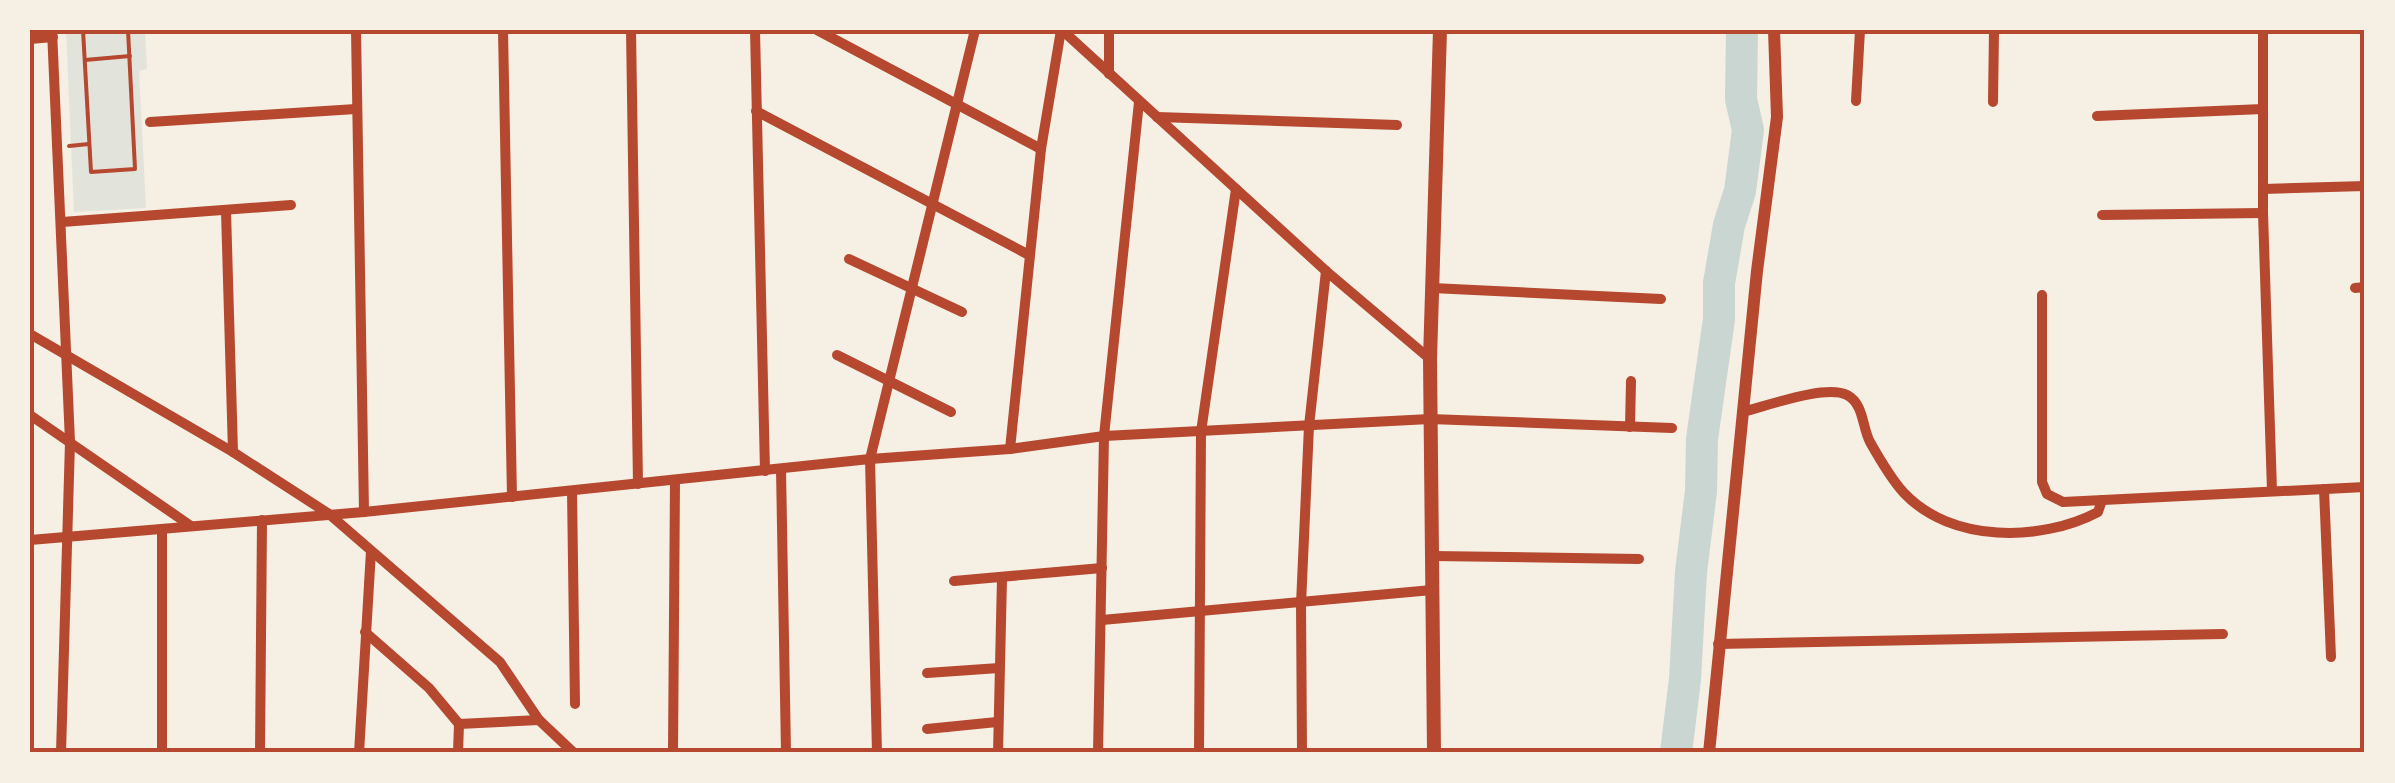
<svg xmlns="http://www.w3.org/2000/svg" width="2395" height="783" viewBox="0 0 2395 783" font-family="Roboto,sans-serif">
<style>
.green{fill:#e2e4dc}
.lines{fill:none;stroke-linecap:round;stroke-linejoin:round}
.river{stroke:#c9d6d2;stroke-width:32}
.path{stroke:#b5482f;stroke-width:4}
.minor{stroke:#b5482f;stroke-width:10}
.tertiary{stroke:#b5482f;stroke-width:12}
.secondary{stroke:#b5482f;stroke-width:14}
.neatline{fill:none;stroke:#b5482f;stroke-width:4}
</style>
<rect width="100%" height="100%" fill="#f6efe4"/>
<polygon class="green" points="66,30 145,30 147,69 139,71 146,208 74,212"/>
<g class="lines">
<polyline class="river" points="1676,753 1685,679 1691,572 1701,491 1702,439 1719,319 1719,283 1729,225 1740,191 1748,130 1741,99 1742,30"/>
<g class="path">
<polyline points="83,30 91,172 135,169 128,30"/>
<polyline points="85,60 130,56"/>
<polyline points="69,146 89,144"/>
</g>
<g class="minor">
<polyline points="52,30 70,442 61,753"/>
<polyline points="356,30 364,512"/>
<polyline points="503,30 512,497"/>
<polyline points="631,30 638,484"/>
<polyline points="755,30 765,471"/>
<polyline points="817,30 1041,149"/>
<polyline points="1062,30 1326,271 1430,359"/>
<polyline points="2263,30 2263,213 2272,491"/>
<polyline points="30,39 53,37"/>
<polyline points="1109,74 1109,30"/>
<polyline points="1856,101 1860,30"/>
<polyline points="1993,102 1994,30"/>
<polyline points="756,111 1029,255"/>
<polyline points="2097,116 2263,109"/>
<polyline points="1157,117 1397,125"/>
<polyline points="150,122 356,109"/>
<polyline points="2263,189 2365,186"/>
<polyline points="226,211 233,452"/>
<polyline points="2102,215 2263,213"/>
<polyline points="62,222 291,205"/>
<polyline points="849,259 962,312"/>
<polyline points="1432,288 1661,299"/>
<polyline points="2355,288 2365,287"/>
<polyline points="2042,295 2042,482 2047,494 2063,502 2365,487"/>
<polyline points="30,334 233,452 329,514 500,662 539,720 574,753"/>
<polyline points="837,355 951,412"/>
<path d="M1742,412C1767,406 1826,384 1847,395C1864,404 1862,427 1870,442C1879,458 1891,479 1904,493C1951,543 2041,542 2098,512L2102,500"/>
<polyline points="30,415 191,526"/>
<polyline points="1630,427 1631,381"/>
<polyline points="1010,449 1041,149 1061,30"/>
<polyline points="781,469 786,753"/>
<polyline points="2324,489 2331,657"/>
<polyline points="572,491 575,704"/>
<polyline points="30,540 364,512 870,459 1010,449 1104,436 1430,419 1672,428"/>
<polyline points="1433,556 1639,559"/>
<polyline points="954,581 1102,568"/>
<polyline points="1102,620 1432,590"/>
<polyline points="365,632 429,688 459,724 458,753"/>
<polyline points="1718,644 2223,634"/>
<polyline points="927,673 999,668"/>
<polyline points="459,724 539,720"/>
<polyline points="927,729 997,722"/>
<polyline points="162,753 162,529"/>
<polyline points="260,753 262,520"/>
<polyline points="359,753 371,551"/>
<polyline points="673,753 675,481"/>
<polyline points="877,753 870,459 975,30"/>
<polyline points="998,753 1002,578"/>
<polyline points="1098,753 1104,436 1139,102"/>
<polyline points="1199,753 1201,432 1236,189"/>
<polyline points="1302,753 1301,604 1309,426 1326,271"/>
</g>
<polyline class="tertiary" points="1709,753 1757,271 1777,117 1774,30"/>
<polyline class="secondary" points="1434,753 1430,359 1440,30"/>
</g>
<rect width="2395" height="783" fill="none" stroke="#f6efe4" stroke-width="65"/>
<rect x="32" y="32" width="2330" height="718" class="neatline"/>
</svg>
